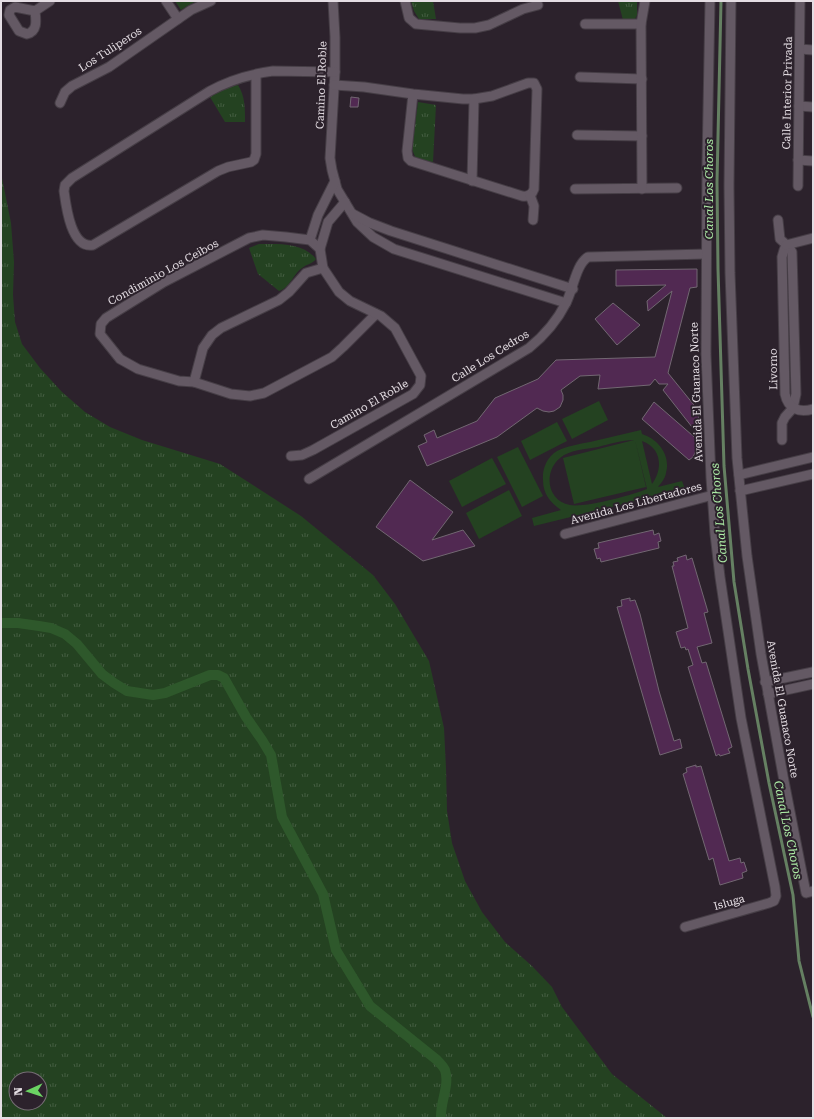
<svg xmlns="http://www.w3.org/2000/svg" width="814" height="1119" viewBox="0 0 814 1119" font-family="'Roboto Serif',serif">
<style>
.grass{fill:url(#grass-tufts);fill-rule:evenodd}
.green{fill:#244221;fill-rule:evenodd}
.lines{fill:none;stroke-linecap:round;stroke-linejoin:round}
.stream{stroke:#658062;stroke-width:3}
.canal{stroke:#2e582b;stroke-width:10}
.building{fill:#512952;stroke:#726772}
.minor-casing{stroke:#463e46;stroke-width:11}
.minor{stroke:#645964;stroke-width:9}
.labels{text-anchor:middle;stroke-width:4;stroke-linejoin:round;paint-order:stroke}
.street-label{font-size:11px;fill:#e4dde3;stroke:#2c222c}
.water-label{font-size:12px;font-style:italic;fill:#adeda6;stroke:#2c222c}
</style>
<defs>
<pattern id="grass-tufts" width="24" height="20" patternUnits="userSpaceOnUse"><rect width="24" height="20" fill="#244221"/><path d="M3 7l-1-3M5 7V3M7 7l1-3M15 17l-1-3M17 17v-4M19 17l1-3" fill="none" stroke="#445d41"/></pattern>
</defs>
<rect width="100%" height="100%" fill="#2c222c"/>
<g class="grass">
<polygon points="175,1 196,1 181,10"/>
<polygon points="411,1 433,1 436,19 419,19 414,11"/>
<polygon points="618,1 637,1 637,15 634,21 623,20"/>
<path d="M238,85C245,96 245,108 245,122H225L210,97L224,88Z"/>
<polygon points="418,102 436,105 433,162 416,159 412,149"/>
<path d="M1,173L11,223L14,262L13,295L15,322L22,344L40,368L62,392L85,412L110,427L142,440L220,464L301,516L373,575L395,604L429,661L444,728L446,768L447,811L452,843L465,881L482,912L505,942L532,966L552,987L562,1007L612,1074L667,1118H1ZM16,1079H40V1103H16Z"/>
<path d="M259,244C278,244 303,242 316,259C312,264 307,264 302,268C293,274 290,288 279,291L258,274L249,248Z"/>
</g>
<g class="green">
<polygon points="599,401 608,420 572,439 562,419"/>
<polygon points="557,422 567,441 530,460 521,441"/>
<path d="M641,430L642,434C658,439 671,455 666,473C665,479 661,483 658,487L682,481L685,489L534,526L532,518L561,510C550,502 543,494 543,480C542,469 547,457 557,451C567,446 579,444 590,442C607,438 624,434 641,430ZM634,440L563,458L574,504L646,487L635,440L647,489C633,495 584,508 570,505C547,501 543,472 560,458C569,450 586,449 598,447C609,444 622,440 634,440ZM642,441C662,448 663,469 652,484Z"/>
<polygon points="518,447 543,496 522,507 497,457"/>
<polygon points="492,458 506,484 462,507 449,481"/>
<polygon points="509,490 522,516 479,539 466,513"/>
</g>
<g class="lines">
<polyline class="stream" points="721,1 717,182 718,269 724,466 734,582 748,669 769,783 793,895 799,961 813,1017"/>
<path class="canal" d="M1,623H18L39,626L51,628L65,634L77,644L102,674L114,683L127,691L153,695L165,693L210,675H218L224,678L246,717L262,740L271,755L282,817L323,894L336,950L370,1006L437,1060C440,1063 443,1066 445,1070C450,1085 440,1102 441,1118"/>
</g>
<g class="building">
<polygon points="351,97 359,98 358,107 350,107"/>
<polygon points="697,269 697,287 690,288 668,373 698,410 699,426 692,427 663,390 668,384 659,384 655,379 650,385 598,389 600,375 580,376 561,390 563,395 563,400 560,407 554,411 549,412 543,411 537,408 497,437 427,466 418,446 427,442 424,435 434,430 437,438 477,421 495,398 538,379 556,360 655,357 672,291 648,311 647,301 666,285 616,286 616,270"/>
<polygon points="613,303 640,325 617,345 595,319"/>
<polygon points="654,402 700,442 693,457 689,460 642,419"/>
<polygon points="410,480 453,512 432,540 463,530 475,546 423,561 376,527"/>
<polygon points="653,530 654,535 659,533 661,541 658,542 659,548 601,562 600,558 597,559 594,549 599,548 598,543"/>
<polygon points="686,555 687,560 692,558 708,612 704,613 712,643 697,647 702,663 706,662 732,747 728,749 730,753 720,756 719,754 716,756 688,667 693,665 688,649 686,650 685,647 681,648 676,632 688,628 672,566 674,566 673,562 678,561 677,558"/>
<polygon points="630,598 630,601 635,600 640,614 659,691 674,741 680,739 682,748 660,755 617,607 622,606 621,600"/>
<polygon points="696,765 696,767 701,766 729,861 740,858 741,863 744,862 747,871 742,873 743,878 720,885 713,858 709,860 683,774 687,772 686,768"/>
</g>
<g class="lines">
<g class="minor-casing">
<g id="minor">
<polyline points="166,1 178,19"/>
<polyline points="333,1 335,37 335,72 330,158 332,170 337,189 357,222 373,237 394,249 566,303"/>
<polyline points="405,1 409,18 416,24 460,28 475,28 489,25 523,9 538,5"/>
<polyline points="731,1 729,186 730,273 737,458 747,556 761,654 784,781 806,893 813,891"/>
<path d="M35,11C36,20 38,31 27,34L19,31L9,15L10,10L15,7L35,11L50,1"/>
<polyline points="585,24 641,24"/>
<polyline points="800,49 813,50"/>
<path d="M256,74V154L254,160L251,162L228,167L218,171L93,245C71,249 66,206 64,191L65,185L72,178L210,91C230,80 251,74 273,71L335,72"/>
<polyline points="580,77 642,79"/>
<path d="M334,85L364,87L413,94L463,99H474L492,96L528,83H534L537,89L534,189C532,195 528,197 522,196L411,161L408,158L407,151L413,94"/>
<polyline points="60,103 65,92 72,86 109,67 191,10 211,1"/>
<polyline points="799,106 813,107"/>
<polyline points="577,135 642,136"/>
<polyline points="798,160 813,161"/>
<polyline points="472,181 474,99"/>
<polyline points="798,186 800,1"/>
<polyline points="575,189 677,188"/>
<polyline points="642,189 641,24 645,1"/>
<polyline points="530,195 534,206 533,220"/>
<polyline points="353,214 370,223 391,231 573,289"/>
<polyline points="778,220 780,239 789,247 792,252 796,394 793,408 785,417 782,423 782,440"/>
<polyline points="310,240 318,215 335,181"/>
<path d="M786,245L784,250L782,257L785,394C788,409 799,413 813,409"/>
<polyline points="786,245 813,238"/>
<polyline points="320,249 310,240 286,237 263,235 249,238 164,282 106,318 101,324 100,334 120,359 138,369 179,381 194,382 231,394 250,396 264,393 332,357 343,347 376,314"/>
<polyline points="194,382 203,348 212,335 221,328 279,300 289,292 306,273 323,268"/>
<polyline points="291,456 302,455 313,450 413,394 420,385 421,376 395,328 381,316 350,301 339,292 323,268 320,249 328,222 345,202"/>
<polyline points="739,475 813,457"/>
<path d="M309,479L529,348C545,335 557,321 566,303C573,290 576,264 588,257L706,254"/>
<polyline points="740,491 813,474"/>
<polyline points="565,534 713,495"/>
<polyline points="765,682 813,672"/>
<polyline points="768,694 813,684"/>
<polyline points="685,927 769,903 774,901 776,896 775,887 741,718 720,577 715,534 711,478 706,354 707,163 710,1"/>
</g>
</g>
<use href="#minor" class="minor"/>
</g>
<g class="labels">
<g class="street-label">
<text transform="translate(110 49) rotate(-33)" y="4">Los Tuliperos</text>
<text transform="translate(321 85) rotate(-88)" y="4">Camino El Roble</text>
<text transform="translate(787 93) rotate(-89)" y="4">Calle Interior Privada</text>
<text transform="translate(163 272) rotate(-29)" y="4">Condiminio Los Ceibos</text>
<text transform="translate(490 356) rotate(-32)" y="4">Calle Los Cedros</text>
<text transform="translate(773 369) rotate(-91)" y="4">Livorno</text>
<text transform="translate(696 392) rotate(-92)" y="4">Avenida El Guanaco Norte</text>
<text transform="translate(369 404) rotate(-30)" y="4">Camino El Roble</text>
<text transform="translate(636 503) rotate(-15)" y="4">Avenida Los Libertadores</text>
<text transform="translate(783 709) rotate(80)" y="4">Avenida El Guanaco Norte</text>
<text transform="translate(729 902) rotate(-16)" y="4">Isluga</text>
</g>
<g class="water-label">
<text transform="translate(709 189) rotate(-90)" y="4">Canal Los Choros</text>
<text transform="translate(719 513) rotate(-95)" y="4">Canal Los Choros</text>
<text transform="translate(788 830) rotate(78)" y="4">Canal Los Choros</text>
</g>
</g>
<rect width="814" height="1119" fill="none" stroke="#e4dde3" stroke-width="4"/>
<g transform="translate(28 1091) rotate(267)"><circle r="19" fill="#2c222c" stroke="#766d75"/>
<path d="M0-3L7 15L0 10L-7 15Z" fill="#6bd363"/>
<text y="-6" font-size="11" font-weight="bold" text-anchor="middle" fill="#e4dde3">N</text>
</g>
</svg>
